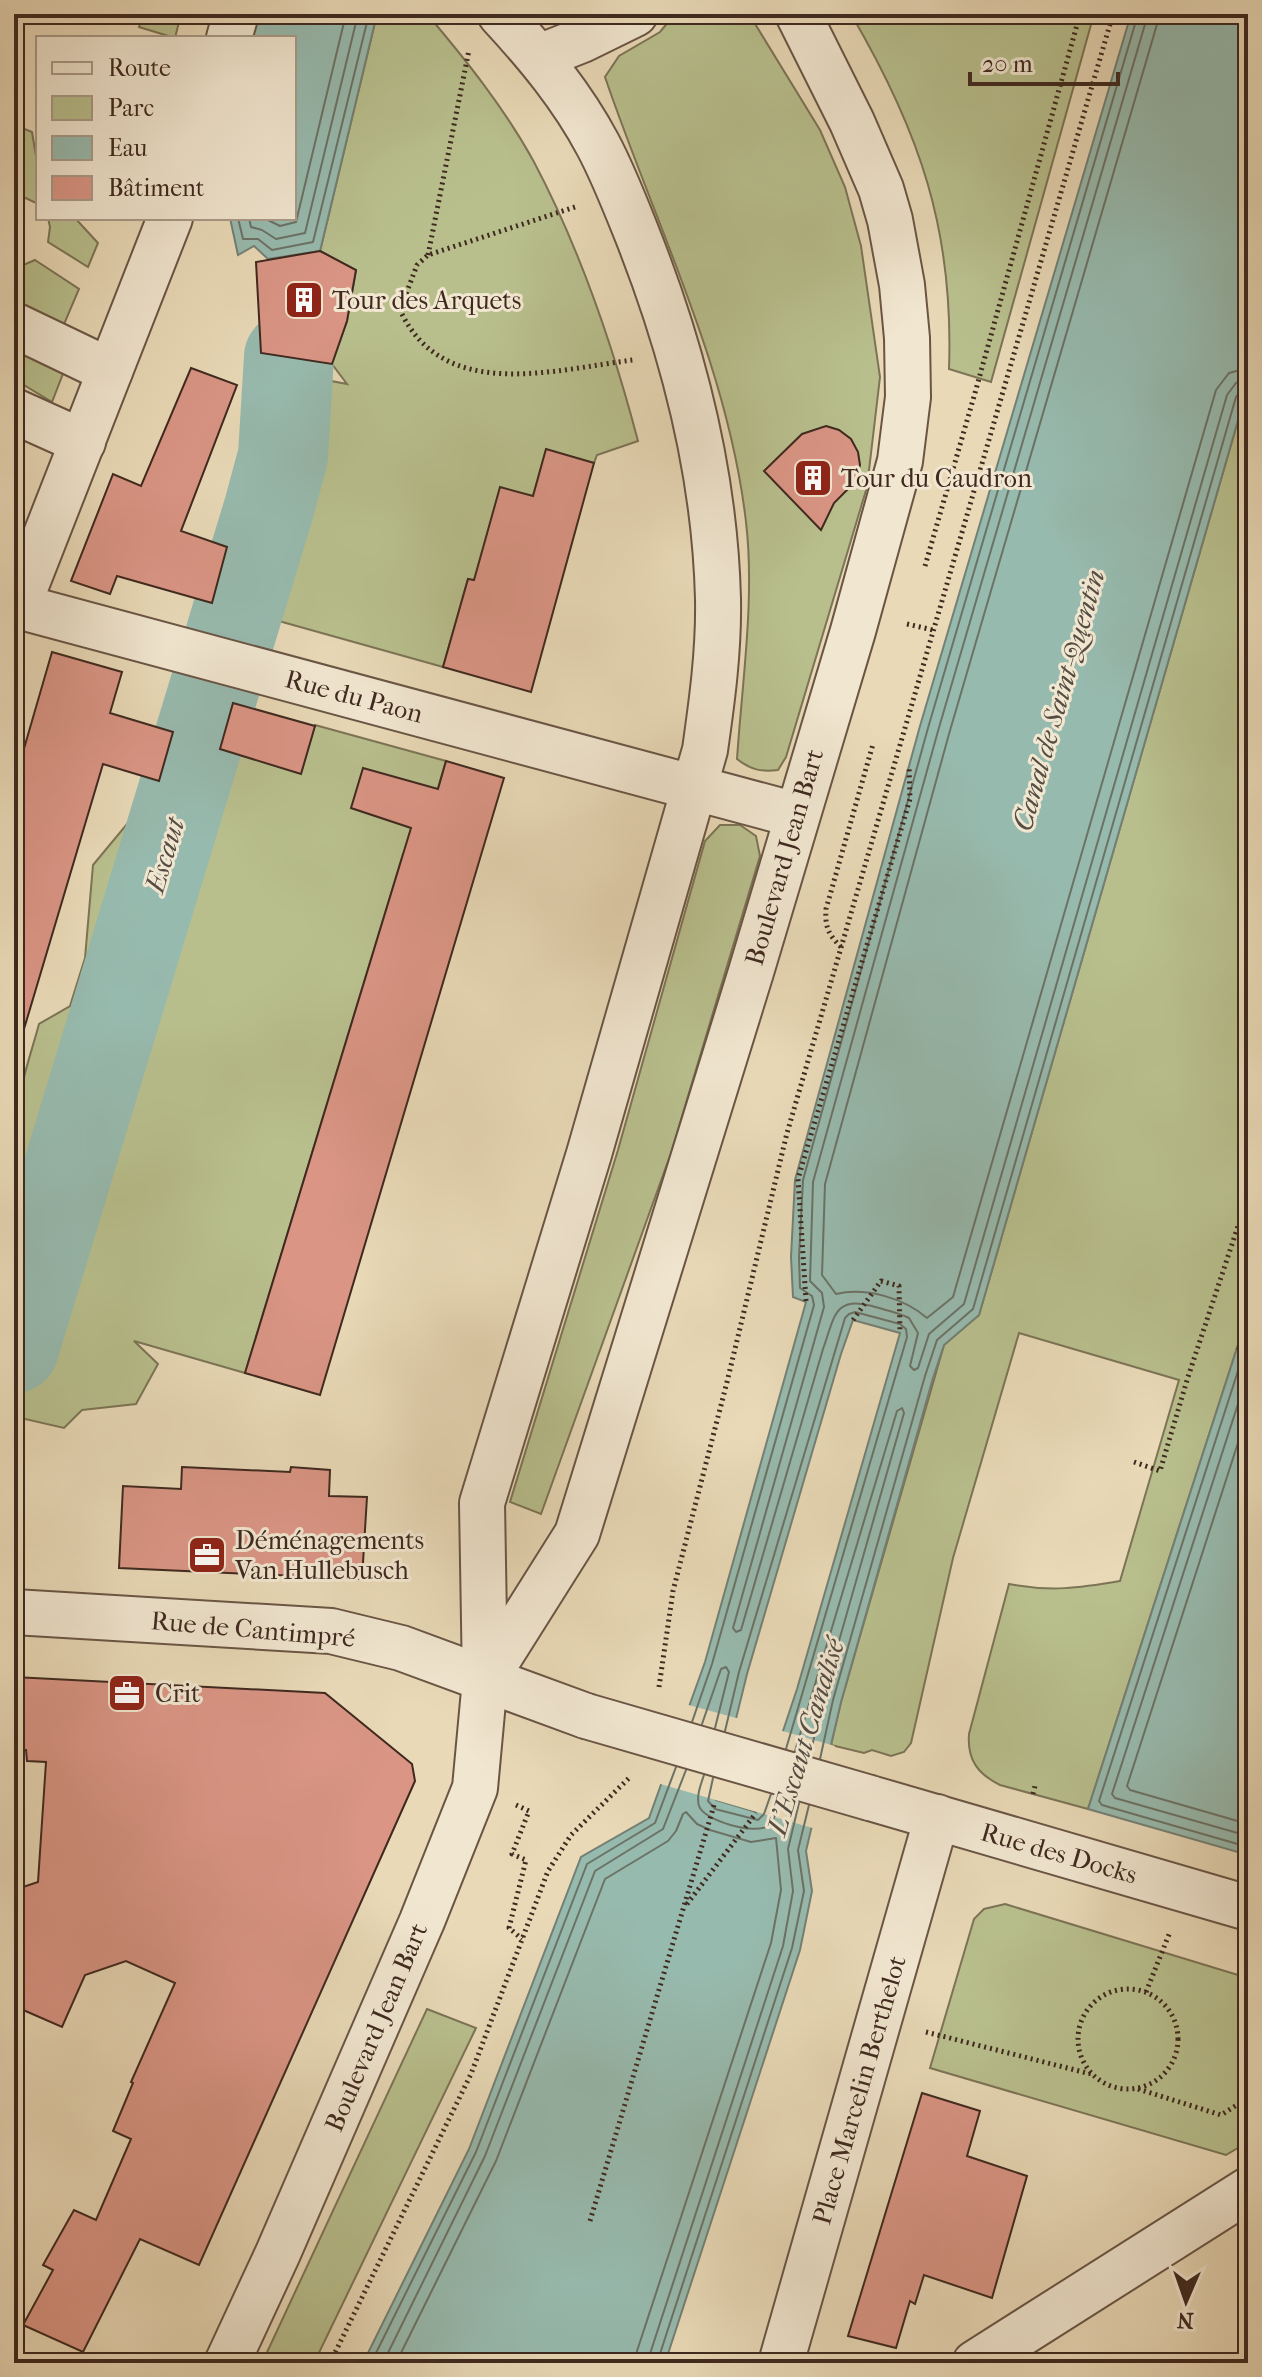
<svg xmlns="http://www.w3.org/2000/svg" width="1262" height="2377" viewBox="0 0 1262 2377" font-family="'IM FELL French Canon',serif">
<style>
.green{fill:#b8bf8d;stroke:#7c7456;stroke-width:2;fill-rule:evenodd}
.water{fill:#97baae;stroke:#748075;stroke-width:2;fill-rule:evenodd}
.pier{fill:#e9d9b7}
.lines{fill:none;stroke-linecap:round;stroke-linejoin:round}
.shore{stroke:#6b7266;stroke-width:2}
.river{stroke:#97baae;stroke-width:90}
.building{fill:#da9585;stroke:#3f291f;stroke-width:2}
.minor-casing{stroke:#6a5545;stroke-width:48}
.path{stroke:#3f291f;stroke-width:5;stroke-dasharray:2 4;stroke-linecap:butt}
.minor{stroke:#f1e6d0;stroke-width:44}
.minor-bridge-casing{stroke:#6a5545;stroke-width:48;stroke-linecap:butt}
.minor-bridge{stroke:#f1e6d0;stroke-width:44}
.labels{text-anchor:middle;stroke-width:6;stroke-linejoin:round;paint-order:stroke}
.poi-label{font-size:26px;fill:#3f291f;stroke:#f1e6d0;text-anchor:start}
.street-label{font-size:26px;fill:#3f291f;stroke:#f1e6d0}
.water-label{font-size:28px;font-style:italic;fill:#554d43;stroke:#f1e6d0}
</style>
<rect width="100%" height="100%" fill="#e9d9b7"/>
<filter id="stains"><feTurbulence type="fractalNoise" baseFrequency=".0025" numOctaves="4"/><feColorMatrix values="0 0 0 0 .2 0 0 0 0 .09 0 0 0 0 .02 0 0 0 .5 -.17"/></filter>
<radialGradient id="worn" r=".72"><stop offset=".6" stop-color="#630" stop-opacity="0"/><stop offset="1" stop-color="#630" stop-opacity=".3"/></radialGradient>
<g class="green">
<polygon points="143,14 181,14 175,38 139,27"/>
<path d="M377,14H427C466,60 505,109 534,162C580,249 613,346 638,441L597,455L594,463L546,450L533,496L479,582L468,579L443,667L261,616L331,381L347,384L332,364L347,321L356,270L320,251Z"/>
<path d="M675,14H749L820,130L845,187L861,246L880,377L867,487L786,757L778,770C761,772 751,770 737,759C742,683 755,598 746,522C728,366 655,224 605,77L619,56L660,32Z"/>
<path d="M851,14H1094L991,382L949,369C954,231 920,132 851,14Z"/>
<polygon points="14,115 17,126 32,132 38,168 38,204 17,194 14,183"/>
<polygon points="48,218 75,218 98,243 88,267 48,242 50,227"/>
<polygon points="35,260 79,289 62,329 14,306 14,269"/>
<polygon points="14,349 64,371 52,402 14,379"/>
<path d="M1248,386V1314L1088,1809L1000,1785C978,1774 967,1760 969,1734L1009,1584C1050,1592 1079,1588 1120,1581L1179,1380L1019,1333L953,1558L911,1743L904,1752L891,1756L872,1750L864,1753L831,1745L841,1702L944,1345L979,1315Z"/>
<path d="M315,725L446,761L417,858L403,854L245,1373L134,1341L158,1364L136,1404L82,1410L64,1428L16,1417L14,1413V1267L20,1268L39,1208C34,1199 27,1190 24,1181C3,1126 25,1076 39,1024L70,1006L85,958L93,865L127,824L156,805L200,754L216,759L220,749L301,773ZM91,1187L61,1291V1292L54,1288L80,1201Z"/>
<polygon points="720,825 740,825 756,836 760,856 671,1153 541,1514 510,1502 618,1150 705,841"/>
<polygon points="1005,1904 1248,1978 1248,2142 1226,2155 930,2068 974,1919 984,1909"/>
<polygon points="427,2009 476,2028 314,2363 262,2363"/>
</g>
<g class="water">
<polygon points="258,14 377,14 320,251 268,259 254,246 238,255 230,218 294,218 294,38 252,38"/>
<path d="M1131,14H1248V386L979,1315L944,1345L933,1378L841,1702L806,1851L812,1891L800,1950L665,2363H363L469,2149L581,1857L649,1818L705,1662L806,1302L793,1297L791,1257L795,1180L920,726ZM853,1320L900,1333L797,1689L756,1812L716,1800L747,1674L841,1354Z"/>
<polygon points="1248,1314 1248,1855 1088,1809"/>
</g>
<polygon class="pier" points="685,1704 740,1719 721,1798 754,1807 779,1730 835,1746 816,1829 657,1783"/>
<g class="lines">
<g class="shore">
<path d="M1148,14L938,731L813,1182L810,1281L822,1293L824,1307L733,1628L736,1632L741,1630L823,1349C834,1319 834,1295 872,1306C884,1310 898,1312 909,1318L918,1333L910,1366L914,1370L918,1368L929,1334L964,1304L1227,395L1236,383L1248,380"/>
<path d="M1160,14L949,734L825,1184L822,1275L836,1294C866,1287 904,1298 927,1318L953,1297L1216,390L1229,373L1248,368"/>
<polyline points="238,218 243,239 258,239 272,250 313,242 369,14"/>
<polyline points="249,218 251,227 262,230 276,239 305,233 358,14"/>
<polyline points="264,218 280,226 296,222 346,14"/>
<polyline points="1248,1340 1099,1801 1102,1805 1248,1847"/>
<polyline points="1248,1373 1112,1794 1115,1798 1248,1836"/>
<polyline points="1248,1412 1127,1786 1130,1790 1248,1824"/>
<polyline points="692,1722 712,1664 814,1305 812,1296 800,1288 799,1257 803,1180 928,728 1138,14"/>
<polyline points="702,1724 721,1669 726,1667 729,1672 715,1728"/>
<polyline points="725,1731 739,1672 845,1318 849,1314 855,1312 900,1324 906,1329 907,1337 786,1749"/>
<polyline points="795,1751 897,1411 902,1408 904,1413 823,1697 810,1756"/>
<polyline points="820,1759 833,1700 925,1376 937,1340 973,1309 1236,397 1241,391 1248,390"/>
<path d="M704,1775C701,1784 696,1796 699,1806C704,1821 755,1835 768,1826C776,1819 778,1806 781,1797"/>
<polyline points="713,1778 708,1801 715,1809 758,1820 764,1814 771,1794"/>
<polyline points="371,2363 476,2152 587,1864 655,1823 676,1767"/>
<polyline points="383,2363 485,2156 595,1871 663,1829 686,1770"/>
<polyline points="396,2363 496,2161 605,1879 668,1841 676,1831 683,1814 686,1812 697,1824 710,1830 751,1842 776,1838 781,1890 771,1943 637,2351 635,2363"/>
<polyline points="647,2363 783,1946 793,1891 788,1849 799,1803"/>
<polyline points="657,2363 792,1948 804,1891 798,1850 809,1805"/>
</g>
<polyline class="river" points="14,1348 269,508 283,456 289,357"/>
</g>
<g class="building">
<polygon points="320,251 356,270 347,321 332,364 261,353 256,262"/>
<polygon points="191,368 237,385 181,531 227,547 212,603 117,576 110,594 71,581 113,474 141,486"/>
<polygon points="826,426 839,430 851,439 858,452 860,465 855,482 834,503 821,530 764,471 802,434"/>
<polygon points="546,449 594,463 531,692 443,667 468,579 474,580 500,487 533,496"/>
<polygon points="52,652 122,672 110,713 173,732 159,781 103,764 24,1029 14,1028 14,783"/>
<polygon points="233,703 315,726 301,774 220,749"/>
<polygon points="446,761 504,778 320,1395 245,1373 411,828 351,808 363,768 438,789"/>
<polygon points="182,1467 290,1472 291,1467 330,1470 329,1496 367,1497 362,1579 119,1568 123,1486 181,1489"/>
<polygon points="14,1677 325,1693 412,1764 415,1781 199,2265 140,2239 83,2352 23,2325 53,2270 43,2265 74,2210 96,2220 131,2139 113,2131 133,2083 131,2082 175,1983 126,1961 85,1975 62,2027 14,2006 14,1890 38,1882 46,1762 27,1761 26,1750 16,1750"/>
<polygon points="922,2093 980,2111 967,2156 1027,2176 992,2298 924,2275 915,2304 910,2301 896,2348 848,2336"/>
</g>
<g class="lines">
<g class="minor-casing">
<g id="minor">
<polyline points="229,38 236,14"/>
<polyline points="539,57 582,40 635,14"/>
<polyline points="14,325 110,371"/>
<polyline points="14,411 83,442"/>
<polyline points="14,605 796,815"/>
<polyline points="18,606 170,218"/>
<polyline points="14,1612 331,1631 401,1648 586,1716"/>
<polyline points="485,1680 577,1534 751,972 853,631 900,461 908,397 907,338 902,285 890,220 881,189 852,122 798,14"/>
<polyline points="870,1798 1248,1908"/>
<path d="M227,2363L278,2253L422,1921L475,1788L485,1680L482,1503L589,1154L705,750C712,701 719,650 718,599C715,473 683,350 637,234C625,204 613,173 598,145C572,96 537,54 500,14"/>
<polyline points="781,2363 937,1817"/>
<polyline points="975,2363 1248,2190"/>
</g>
</g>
<g class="path">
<path d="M575,207L428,255L417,265L400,310C443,403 552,370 633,360"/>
<polyline points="428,255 469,50"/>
<polyline points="925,566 975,393 1080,14"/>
<polyline points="907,624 933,630"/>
<path d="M841,947C828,934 825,927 826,909L873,744"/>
<polyline points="806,1301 798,1179 910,799 909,766"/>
<polyline points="853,1320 881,1281 899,1286 900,1333"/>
<polyline points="1237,1347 1248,1351"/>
<polyline points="1134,1462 1160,1471 1188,1377 1248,1196"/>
<polyline points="659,1687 673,1591 727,1382 787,1133 1113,14"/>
<polyline points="1033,1794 1035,1786"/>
<polyline points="516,1805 529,1811 512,1854 526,1860 509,1928 522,1939"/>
<polyline points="687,1904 756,1813"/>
<circle cx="1128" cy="2039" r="50"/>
<polyline points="1146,1992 1170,1932"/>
<polyline points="926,2032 1091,2074"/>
<polyline points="1138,2089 1221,2115 1248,2098"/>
<polyline points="590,2221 715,1802"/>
<polyline points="330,2363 471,2074 548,1871 571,1835 630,1777"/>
</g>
<use href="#minor" class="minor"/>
<g class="minor-bridge-casing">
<polyline id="minor-bridge" points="586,1716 870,1798"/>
</g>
<use href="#minor-bridge" class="minor-bridge"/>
</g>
<defs>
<g id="building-square" transform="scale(2)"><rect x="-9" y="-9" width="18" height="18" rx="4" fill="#8f2418" stroke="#f1e6d0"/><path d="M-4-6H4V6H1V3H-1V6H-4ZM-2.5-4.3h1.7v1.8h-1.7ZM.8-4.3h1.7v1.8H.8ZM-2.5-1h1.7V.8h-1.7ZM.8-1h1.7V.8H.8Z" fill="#fff"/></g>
<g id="office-square" transform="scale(2)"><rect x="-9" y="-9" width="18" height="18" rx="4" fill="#8f2418" stroke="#f1e6d0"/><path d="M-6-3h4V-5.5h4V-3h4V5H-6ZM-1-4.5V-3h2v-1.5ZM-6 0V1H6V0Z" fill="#fff"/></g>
</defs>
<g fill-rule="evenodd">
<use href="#building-square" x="304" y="300"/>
<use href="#building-square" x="813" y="478"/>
<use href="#office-square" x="207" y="1555"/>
<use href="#office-square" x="127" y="1693"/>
</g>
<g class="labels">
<g class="poi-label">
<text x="332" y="309">Tour des Arquets</text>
<text x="841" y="487">Tour du Caudron</text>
<text x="235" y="1549">Déménagements<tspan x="235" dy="30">Van Hullebusch</tspan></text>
<text x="155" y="1702">Crit</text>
</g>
<g class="street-label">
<text transform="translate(354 696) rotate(15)" y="9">Rue du Paon</text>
<text transform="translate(784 857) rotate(-74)" y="9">Boulevard Jean Bart</text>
<text transform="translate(253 1629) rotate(5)" y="9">Rue de Cantimpré</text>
<text transform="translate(1059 1853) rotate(16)" y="9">Rue des Docks</text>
<text transform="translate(376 2027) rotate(-67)" y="9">Boulevard Jean Bart</text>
<text transform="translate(859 2090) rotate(-74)" y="9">Place Marcelin Berthelot</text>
</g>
<g class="water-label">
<text transform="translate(1058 700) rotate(-74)" y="10">Canal de Saint-Quentin</text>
<text transform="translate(164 855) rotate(-73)" y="10">Escaut</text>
<text transform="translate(805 1737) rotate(-73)" y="10">L'Escaut Canalisé</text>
</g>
</g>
<rect width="1262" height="2377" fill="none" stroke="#e9d9b7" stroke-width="48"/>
<rect x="16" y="16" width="1230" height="2345" fill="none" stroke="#3f291f" stroke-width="4"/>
<rect x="24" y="24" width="1214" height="2329" fill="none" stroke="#3f291f" stroke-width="2"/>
<rect x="36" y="36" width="260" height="184" fill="#f1e6d0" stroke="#aa9a89" stroke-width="2"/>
<rect x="52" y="62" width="40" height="12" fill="#f1e6d0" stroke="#aa9a89" stroke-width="2"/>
<text x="108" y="76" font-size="24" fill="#3f291f">Route</text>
<rect x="52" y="96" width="40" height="24" fill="#b8bf8d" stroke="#aa9a89" stroke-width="2"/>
<text x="108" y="116" font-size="24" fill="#3f291f">Parc</text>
<rect x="52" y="136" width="40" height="24" fill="#97baae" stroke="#aa9a89" stroke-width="2"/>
<text x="108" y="156" font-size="24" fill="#3f291f">Eau</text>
<rect x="52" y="176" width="40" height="24" fill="#da9585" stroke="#aa9a89" stroke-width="2"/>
<text x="108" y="196" font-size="24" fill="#3f291f">Bâtiment</text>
<g transform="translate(1186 2301) rotate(182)" stroke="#f1e6d0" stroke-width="6" paint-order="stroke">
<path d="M0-6L14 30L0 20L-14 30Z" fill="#3f291f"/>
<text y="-12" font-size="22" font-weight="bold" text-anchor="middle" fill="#3f291f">N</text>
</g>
<path d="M970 72v12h148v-12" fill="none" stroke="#3f291f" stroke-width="4"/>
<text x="982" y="72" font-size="24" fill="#3f291f" stroke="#f1e6d0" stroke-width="6" paint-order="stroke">20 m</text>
<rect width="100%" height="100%" filter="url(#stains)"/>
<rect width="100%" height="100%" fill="url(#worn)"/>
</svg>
